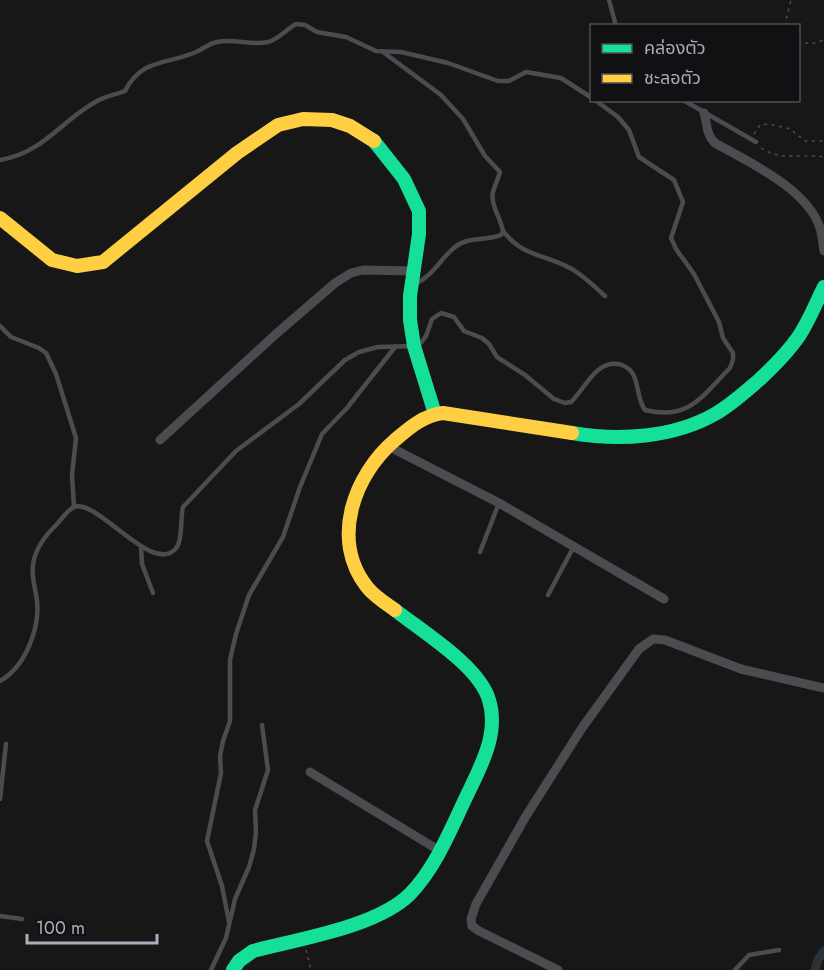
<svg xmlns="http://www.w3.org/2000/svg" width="824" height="970" viewBox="0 0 824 970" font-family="Jost,'Noto Sans Thai',sans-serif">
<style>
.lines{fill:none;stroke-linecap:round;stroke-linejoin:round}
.canal{stroke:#2a3239;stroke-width:9}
.path{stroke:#4d4e52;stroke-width:1.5;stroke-dasharray:3 4.5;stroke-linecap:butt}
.lane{stroke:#4b4c50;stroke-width:4.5}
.street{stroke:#4b4c50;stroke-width:9}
.fast{stroke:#16e098;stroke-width:14}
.slow{stroke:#ffcf43;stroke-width:14}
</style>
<rect width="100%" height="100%" fill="#171717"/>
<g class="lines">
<polyline class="canal" points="815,970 818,960 824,951"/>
<g class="path">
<polyline points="787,26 786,20 791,0"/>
<polyline points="798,41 811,44 824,40"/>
<polyline points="754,134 760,125 769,124 790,129 805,141 824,141"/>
<path d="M761,148C782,162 801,153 824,157"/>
<polyline points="306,950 311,970"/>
</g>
<g class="lane">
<polyline points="609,0 616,26"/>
<path d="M383,52L441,95L463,119L485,156L500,172C498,179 495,185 493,192C490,204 501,219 503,231L501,235C487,241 468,236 455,247C439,260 435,274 414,285"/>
<polyline points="683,100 756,142"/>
<path d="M0,160C44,153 62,119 99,100C107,96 117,94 125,91C142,58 166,65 196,52C203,49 210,43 217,42C234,38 251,46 268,42C277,40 287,29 296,24L305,25L317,32L346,37L376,51L401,52L448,63L498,81H509L526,72L561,78L592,98"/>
<path d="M503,231C522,256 542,254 568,267C581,273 594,286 605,296"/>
<polyline points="0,326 11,337 39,348 46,353 56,374 76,438 72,475 74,507"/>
<polyline points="141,548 142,564 153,593"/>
<polyline points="480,552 499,503"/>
<polyline points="548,595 573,548"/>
<path d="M0,681C25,667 40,629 37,601C36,590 31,577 33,565C35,548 46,535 58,523C62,518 68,510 74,507C97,497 154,579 177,547C183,538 180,519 183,507L236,451L299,404L345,360L359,352L378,347L414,346L420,344L426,336L432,319L441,313L454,317L464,331L482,338L489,344L497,357L525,375L554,399L565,403L571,402C585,389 597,357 622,365C627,367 630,369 633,374C639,385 637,399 645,410C689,421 702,396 730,368L733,360V353L723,338L719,322L694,274L676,249L671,238L683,202L674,180L639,157L629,130L618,117L595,100"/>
<polyline points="0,799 6,744"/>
<polyline points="0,916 22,919"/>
<polyline points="229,922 222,886 207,841 221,773 220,756 223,741 230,721 230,660 236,634 249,595 283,537 300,487 322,434 347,408 395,347"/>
<polyline points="211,970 226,938 235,899 249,867 254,849 256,832 255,810 268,770 262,725"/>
<polyline points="735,970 749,955 779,950"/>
</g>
<g class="street">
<path d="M704,113C708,125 705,133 715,143C748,162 807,188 820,228C822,235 823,243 824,251"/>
<polyline points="160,440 276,334 335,283 351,273 363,270 413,271"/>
<polyline points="388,446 499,503 664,599"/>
<polyline points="310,772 440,851"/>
<polyline points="558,970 479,931 472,926 471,919 476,904 526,816 582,728 639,649 653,639 665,640 741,669 824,688"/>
</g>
<g class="fast">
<polyline points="374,141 404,179 419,211 419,234 410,296 410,320 414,346 435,414"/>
<path d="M572,433C619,441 673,438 715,414C731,405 745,392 759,380C773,367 788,352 799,336C809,321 816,303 824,287"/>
<path d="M233,970L239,961L253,951C298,939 377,927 410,894C437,866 452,826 469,791C482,764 499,732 489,700C479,666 423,632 395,610"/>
</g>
<g class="slow">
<polyline points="0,218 52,260 77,266 103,262 237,153 278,125 303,119 332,120 350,126 374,141"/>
<path d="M395,610C385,603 374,596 367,587C330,540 354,475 395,440C409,428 424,415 443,413L572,433"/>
</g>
</g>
<rect x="590" y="24" width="210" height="78" fill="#111113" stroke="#4d4f55" stroke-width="1.5"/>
<rect x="602" y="44" width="30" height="9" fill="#16e098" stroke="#4d4f55" stroke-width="1.5"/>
<text x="644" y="54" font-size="18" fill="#a8adb8">คล่องตัว</text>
<rect x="602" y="74" width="30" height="9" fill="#ffcf43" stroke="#4d4f55" stroke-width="1.5"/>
<text x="644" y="84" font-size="18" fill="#a8adb8">ชะลอตัว</text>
<path d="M27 934v9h130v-9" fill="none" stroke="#a8adb8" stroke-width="3"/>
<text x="36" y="934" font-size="18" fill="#a8adb8" stroke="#111113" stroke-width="4.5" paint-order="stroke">100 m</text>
</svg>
